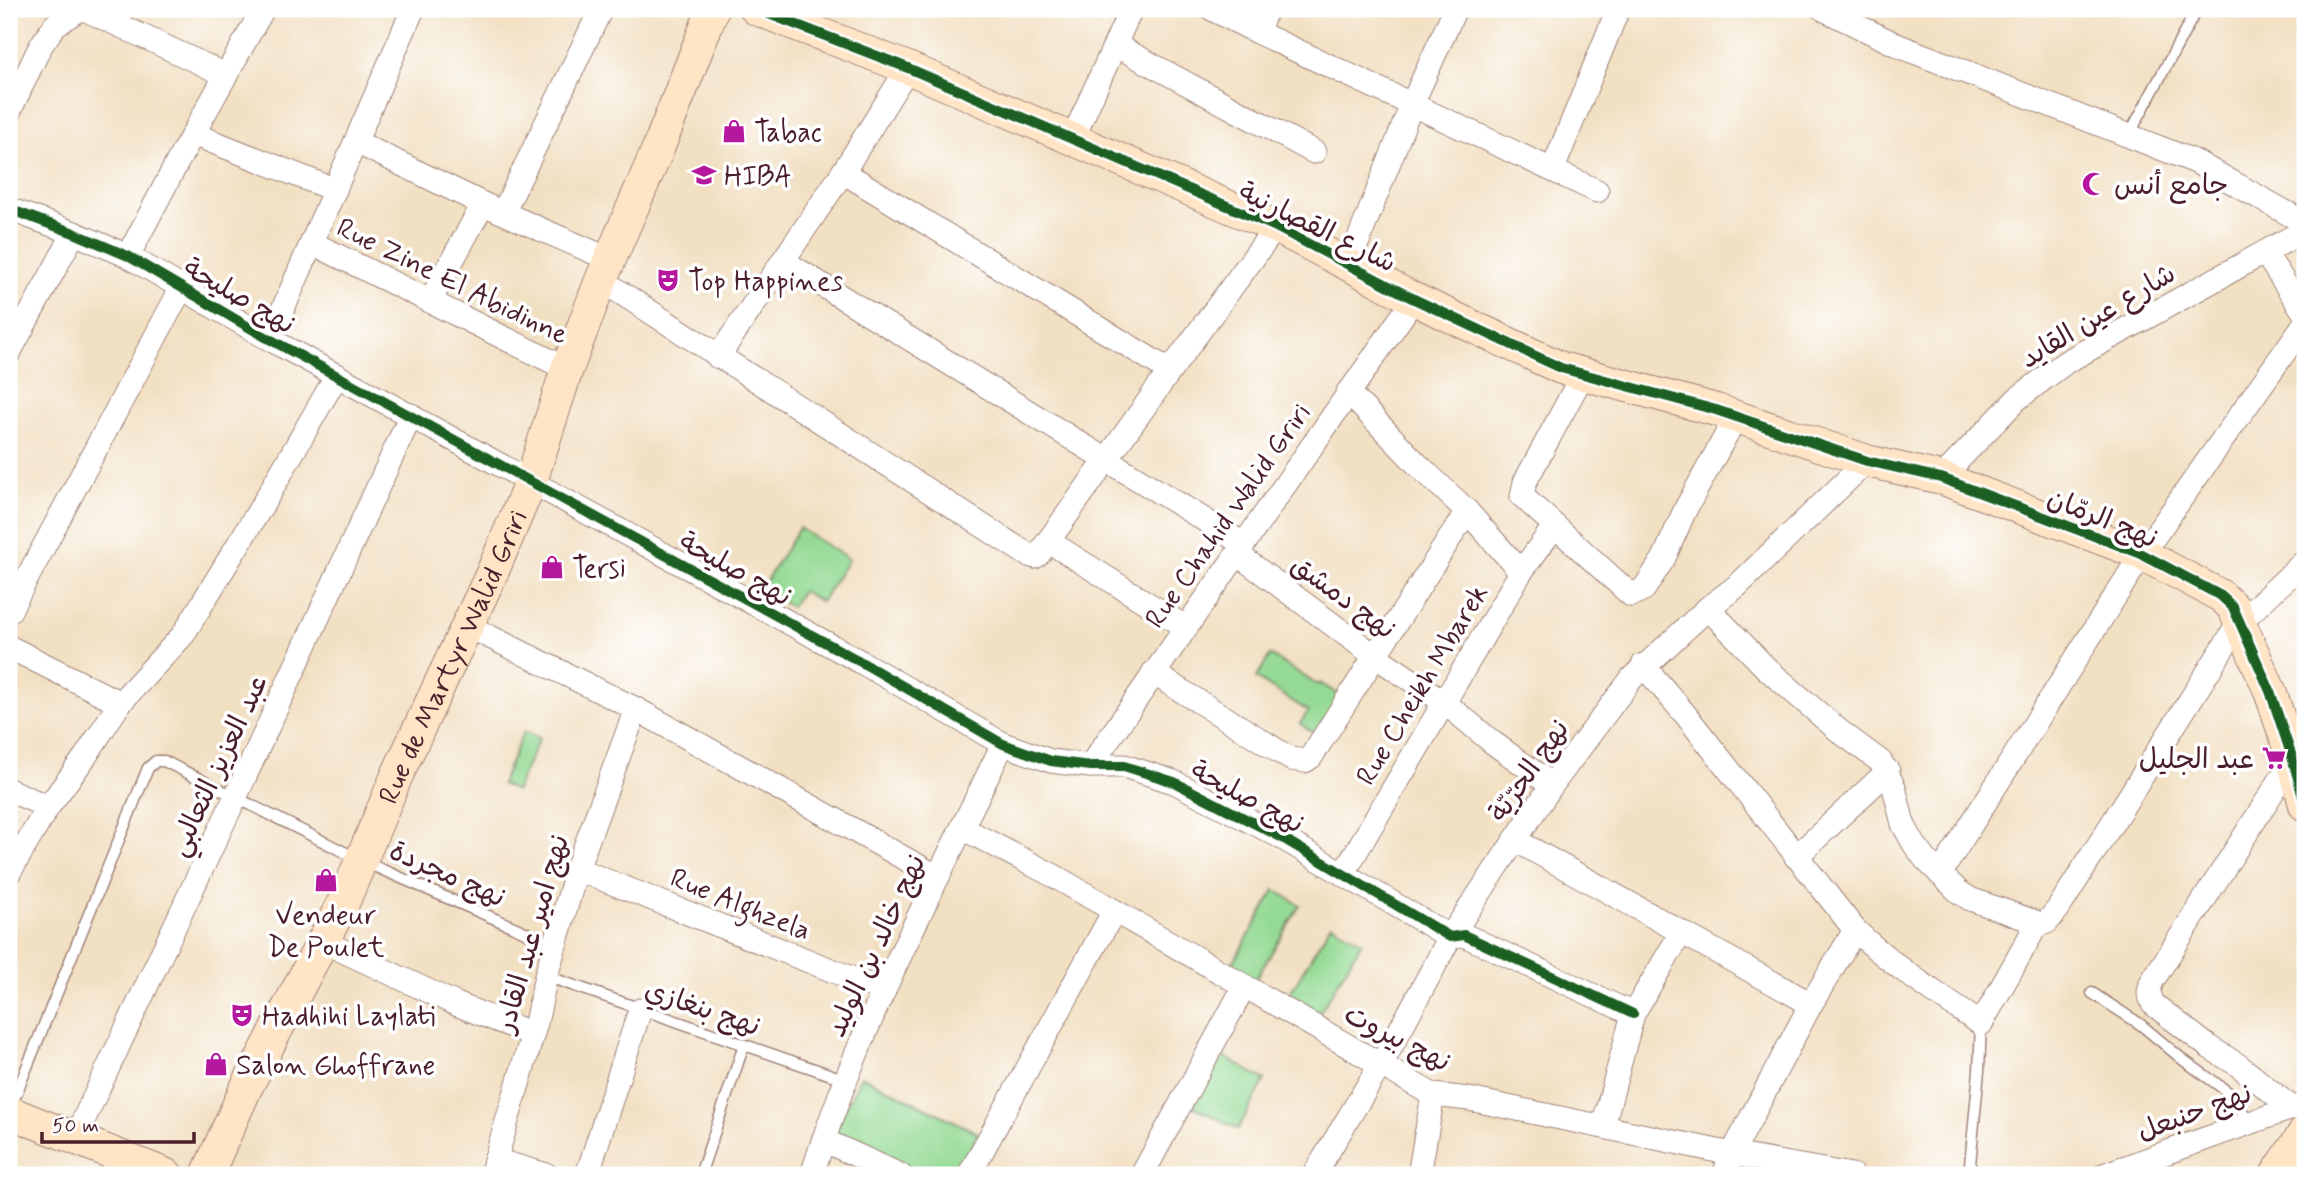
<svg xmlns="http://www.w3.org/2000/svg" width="2314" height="1184" viewBox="0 0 2314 1184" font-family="Mynerve,'Playpen Sans Arabic',sans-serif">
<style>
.green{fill:#94da94;stroke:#6f7c60;stroke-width:2}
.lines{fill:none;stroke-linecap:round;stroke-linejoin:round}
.lane-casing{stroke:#9e8077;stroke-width:13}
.street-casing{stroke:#9e8077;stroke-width:25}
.secondary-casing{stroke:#9e8077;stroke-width:34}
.lane{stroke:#fff;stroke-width:10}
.street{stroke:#fff;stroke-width:23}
.secondary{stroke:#ffe4c6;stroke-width:32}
.cycleway-casing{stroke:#fff;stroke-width:15}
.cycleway{stroke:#1b5e20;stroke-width:10}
.labels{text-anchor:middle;stroke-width:7;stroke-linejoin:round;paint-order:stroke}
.poi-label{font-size:28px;fill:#4a1f2b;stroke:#fff;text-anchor:start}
.street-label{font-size:28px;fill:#4a1f2b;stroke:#fff}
</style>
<rect width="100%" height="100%" fill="#fff"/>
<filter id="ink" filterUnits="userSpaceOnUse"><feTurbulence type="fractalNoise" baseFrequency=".0143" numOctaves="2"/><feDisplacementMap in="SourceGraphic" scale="14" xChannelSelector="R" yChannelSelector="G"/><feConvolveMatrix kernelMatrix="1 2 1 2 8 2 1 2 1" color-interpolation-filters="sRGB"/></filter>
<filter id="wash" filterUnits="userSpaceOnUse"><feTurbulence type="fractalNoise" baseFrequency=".00686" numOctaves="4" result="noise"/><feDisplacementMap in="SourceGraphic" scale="28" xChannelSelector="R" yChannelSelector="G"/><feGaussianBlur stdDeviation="1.57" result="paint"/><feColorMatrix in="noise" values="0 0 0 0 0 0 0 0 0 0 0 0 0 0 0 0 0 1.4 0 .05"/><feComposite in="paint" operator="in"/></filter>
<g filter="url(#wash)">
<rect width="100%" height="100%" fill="#f2e0c3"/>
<g class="green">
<polygon points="799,528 849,559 821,602 802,591 791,607 761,589"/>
<polygon points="1270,655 1318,685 1320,683 1344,698 1319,736 1300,724 1308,711 1256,678"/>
<polygon points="524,731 539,738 516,791 501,784"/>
<polygon points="1275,890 1300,905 1254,982 1230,968"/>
<polygon points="1331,924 1362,942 1316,1019 1285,1001"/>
<polygon points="1219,1054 1265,1080 1238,1129 1191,1105"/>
<polygon points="861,1076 978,1133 958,1175 919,1175 833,1135"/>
</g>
</g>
<g filter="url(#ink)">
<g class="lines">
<g class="lane-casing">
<g id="lane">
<polyline points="2129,135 2197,9"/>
<polyline points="546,976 846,1080"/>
<polyline points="2092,993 2140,1024 2182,1059 2228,1092 2251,1123"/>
<polyline points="10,1109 148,768 156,761 164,761 360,860 555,945"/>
<polyline points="700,1175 744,1045"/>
<polyline points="1969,1175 1979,1071 1981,1024"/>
</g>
</g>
<g class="street-casing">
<g id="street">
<polyline points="84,9 226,75"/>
<polyline points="1212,9 1257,32 1597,191"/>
<polyline points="1823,9 1899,46 2196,162 2305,223"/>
<polyline points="1257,32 1267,9"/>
<polyline points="1115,45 1314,152"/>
<polyline points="9,112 40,47 55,25 80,9"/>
<polyline points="193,134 335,190"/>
<polyline points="1073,138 1131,9"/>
<polyline points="356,142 483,204 611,260"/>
<polyline points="1553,169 1618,9"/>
<polyline points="843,172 1170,371"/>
<polyline points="9,209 74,233 128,256 262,335 861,662 1003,744 1051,761 1090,766 1124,766 1174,782 1279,836 1450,937 1464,935 1633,1014"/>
<polyline points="504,211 601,9"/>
<polyline points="312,243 567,369"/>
<polyline points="2265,253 2305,314"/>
<polyline points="128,256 179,159 263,9"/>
<polyline points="783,261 1242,543"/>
<polyline points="1349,264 1412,104 1455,9"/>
<polyline points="601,280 1028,555 1035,557 1039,554 1170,371 1276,227"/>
<polyline points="430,301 483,204"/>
<polyline points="270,339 413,9"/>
<polyline points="9,353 74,233"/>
<polyline points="718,357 843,172 908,68"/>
<polyline points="1583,374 1525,482 1522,496 1631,595 1644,589 1664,558 1685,510 1736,417"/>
<polyline points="1348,392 1417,464 1467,511 1521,572"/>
<polyline points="1941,478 2017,399 2066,362 2305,230"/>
<polyline points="1048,541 1185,627"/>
<polyline points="1237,554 1375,656 1444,702 1492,742 1552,785"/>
<polyline points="1708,608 1767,669 1838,730 1881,762 1894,787 1903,824 1914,844 1926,860 1959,892 1970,899 2041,924 2047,922 2058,909 2239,623 2305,561"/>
<polyline points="9,612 182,287"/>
<polyline points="468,626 636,709 938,877"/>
<polyline points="9,647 120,703 85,757 48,807 9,873"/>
<path d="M1643,665L1685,714L1855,930C1893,966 1937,994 1981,1024L2037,924"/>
<polyline points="1153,673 1291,759 1305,761 1311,757 1467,511"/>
<polyline points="120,703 183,635 266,499 337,375"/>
<polyline points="1090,766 1414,299"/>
<polyline points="9,790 48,807"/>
<polyline points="962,828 1054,876 1433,1095 1469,1099 1732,1154 1852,1175"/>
<polyline points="1515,840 1811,1004"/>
<polyline points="1796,857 1888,771"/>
<polyline points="577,869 884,991"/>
<polyline points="1343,874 1521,572 1554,527"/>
<polyline points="1940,874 2142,554 2305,323"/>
<polyline points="324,942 456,1004 532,1034"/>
<polyline points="2292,1108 2238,1065 2209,1047 2153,1004 2149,993 2151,983 2293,760"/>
<polyline points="1603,1126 1633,1014 1681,933"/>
<polyline points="75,1138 235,798 411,415"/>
<polyline points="823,1140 900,1175"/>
<polyline points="495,1160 547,1175"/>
<polyline points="491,1175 536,1023 546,976 577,869 636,709"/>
<polyline points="587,1175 640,1010"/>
<path d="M812,1175C859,1025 935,885 1003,744"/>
<polyline points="969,1175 1114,911"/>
<polyline points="1142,1175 1244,987"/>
<polyline points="1314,1175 1387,1054 1450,937 1552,785 1632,678 1708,608 1737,586 1867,461"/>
<polyline points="1419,1175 1433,1095"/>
<polyline points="1724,1175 1732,1154 1811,1004 1855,930"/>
<polyline points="2103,1175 2292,1108 2302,1106"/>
</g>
</g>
<g class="secondary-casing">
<g id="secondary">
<polyline points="756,9 908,68 1276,227 1414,299 1561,368 1716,410 1867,461 1941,478 2142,554 2221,596 2233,607 2270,691 2293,760 2305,805"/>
<polyline points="9,1112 167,1175"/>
<path id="s1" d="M207,1175L246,1088L344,901L398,773L492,573L531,481L567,369L601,280L658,149L713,9"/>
<polyline points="2276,1175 2305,1132"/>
</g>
</g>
<use href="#lane" class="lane"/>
<use href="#street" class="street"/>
<use href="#secondary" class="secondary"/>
<g class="cycleway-casing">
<g id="cycleway">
<polyline points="756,9 908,68 1276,227 1414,299 1561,368 1716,410 1867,461 1941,478 2142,554 2221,596 2233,607 2270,691 2293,760 2305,805"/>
<polyline points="9,209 74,233 128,256 262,335 861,662 1003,744 1051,761 1090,766 1124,766 1174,782 1279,836 1450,937 1464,935 1633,1014"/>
</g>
</g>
<use href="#cycleway" class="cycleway"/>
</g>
</g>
<defs>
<g id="shop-bare" transform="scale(1.89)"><path d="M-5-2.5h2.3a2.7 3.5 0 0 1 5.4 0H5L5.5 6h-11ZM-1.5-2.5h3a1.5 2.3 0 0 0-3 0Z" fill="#b5179e" stroke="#fff" stroke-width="2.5" paint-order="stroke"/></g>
<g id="school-bare" transform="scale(1.89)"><path d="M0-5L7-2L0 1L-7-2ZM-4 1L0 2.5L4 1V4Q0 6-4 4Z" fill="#b5179e" stroke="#fff" stroke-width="2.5" paint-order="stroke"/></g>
<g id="mosque-bare" transform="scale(1.89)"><path d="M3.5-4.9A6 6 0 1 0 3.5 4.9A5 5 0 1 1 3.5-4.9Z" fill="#b5179e" stroke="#fff" stroke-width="2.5" paint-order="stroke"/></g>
<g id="theatre-bare" transform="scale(1.89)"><path d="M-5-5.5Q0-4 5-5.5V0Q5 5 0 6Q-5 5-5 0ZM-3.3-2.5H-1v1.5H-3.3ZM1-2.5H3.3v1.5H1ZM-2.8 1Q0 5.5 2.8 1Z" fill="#b5179e" stroke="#fff" stroke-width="2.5" paint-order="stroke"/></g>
<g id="supermarket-bare" transform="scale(1.89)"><path d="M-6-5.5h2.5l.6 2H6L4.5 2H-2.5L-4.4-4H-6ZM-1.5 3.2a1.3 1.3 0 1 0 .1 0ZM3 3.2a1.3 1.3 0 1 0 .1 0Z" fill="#b5179e" stroke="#fff" stroke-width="2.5" paint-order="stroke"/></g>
</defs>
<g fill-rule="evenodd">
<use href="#shop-bare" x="734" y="131"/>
<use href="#school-bare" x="704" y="175"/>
<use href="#mosque-bare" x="2094" y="184"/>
<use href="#theatre-bare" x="668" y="280"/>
<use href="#shop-bare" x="552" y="567"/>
<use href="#supermarket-bare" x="2274" y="758"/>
<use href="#shop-bare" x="326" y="880"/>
<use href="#theatre-bare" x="242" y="1015"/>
<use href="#shop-bare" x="216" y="1064"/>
</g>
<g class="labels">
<g class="poi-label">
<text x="754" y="141">Tabac</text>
<text x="724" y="185">HIBA</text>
<text x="2114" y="194">جامع أنس</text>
<text x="688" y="290">Top Happines</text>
<text x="572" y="577">Tersi</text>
<text x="2254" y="768" text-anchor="end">عبد الجليل</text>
<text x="326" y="924" text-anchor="middle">Vendeur<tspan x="326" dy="32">De Poulet</tspan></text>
<text x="262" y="1025">Hadhihi Laylati</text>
<text x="236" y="1074">Salon Ghoffrane</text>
</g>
<g class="street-label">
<text transform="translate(1318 226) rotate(26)" y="10">شارع القصارنية</text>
<text transform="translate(453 280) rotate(26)" y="10">Rue Zine El Abidinne</text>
<text transform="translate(240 295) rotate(30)" y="10">نهج صليحة</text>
<text transform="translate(2097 315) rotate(-31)" y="10">شارع عين القايد</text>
<text transform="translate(1227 515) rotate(-55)" y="10">Rue Chahid Walid Griri</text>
<text transform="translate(2103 517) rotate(22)" y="10">نهج الرمّان</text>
<text transform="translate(736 568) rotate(29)" y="10">نهج صليحة</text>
<text transform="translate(1344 596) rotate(36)" y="10">نهج دمشق</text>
<text dy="10" stroke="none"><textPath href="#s1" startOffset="574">Rue de Martyr Walid Griri</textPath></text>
<text transform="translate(1421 684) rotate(-59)" y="10">Rue Cheikh Mbarek</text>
<text transform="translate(217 765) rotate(-65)" y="10">عبد العزيز الثعالبي</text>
<text transform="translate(1528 770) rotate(-55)" y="10">نهج الحرّيّة</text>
<text transform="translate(1248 796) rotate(28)" y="10">نهج صليحة</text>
<text transform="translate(448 873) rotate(24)" y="10">نهج مجردة</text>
<text transform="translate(741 903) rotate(22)" y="10">Rue Alghzela</text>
<text transform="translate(531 933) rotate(-74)" y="10">نهج امير عبد القادر</text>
<text transform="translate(875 945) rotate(-65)" y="10">نهج خالد بن الوليد</text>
<text transform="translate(703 1007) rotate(19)" y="10">نهج بنغازي</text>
<text transform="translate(1398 1037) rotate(27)" y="10">نهج بيروت</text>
<text transform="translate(2194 1111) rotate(-20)" y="10">نهج حنبعل</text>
</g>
</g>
<rect width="2314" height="1184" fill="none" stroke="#fff" stroke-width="35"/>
<path d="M42 1132v10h152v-10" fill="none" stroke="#4a1f2b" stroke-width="3.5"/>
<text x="52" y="1132" font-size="21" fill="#4a1f2b" stroke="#ffffff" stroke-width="5" paint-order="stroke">50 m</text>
</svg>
